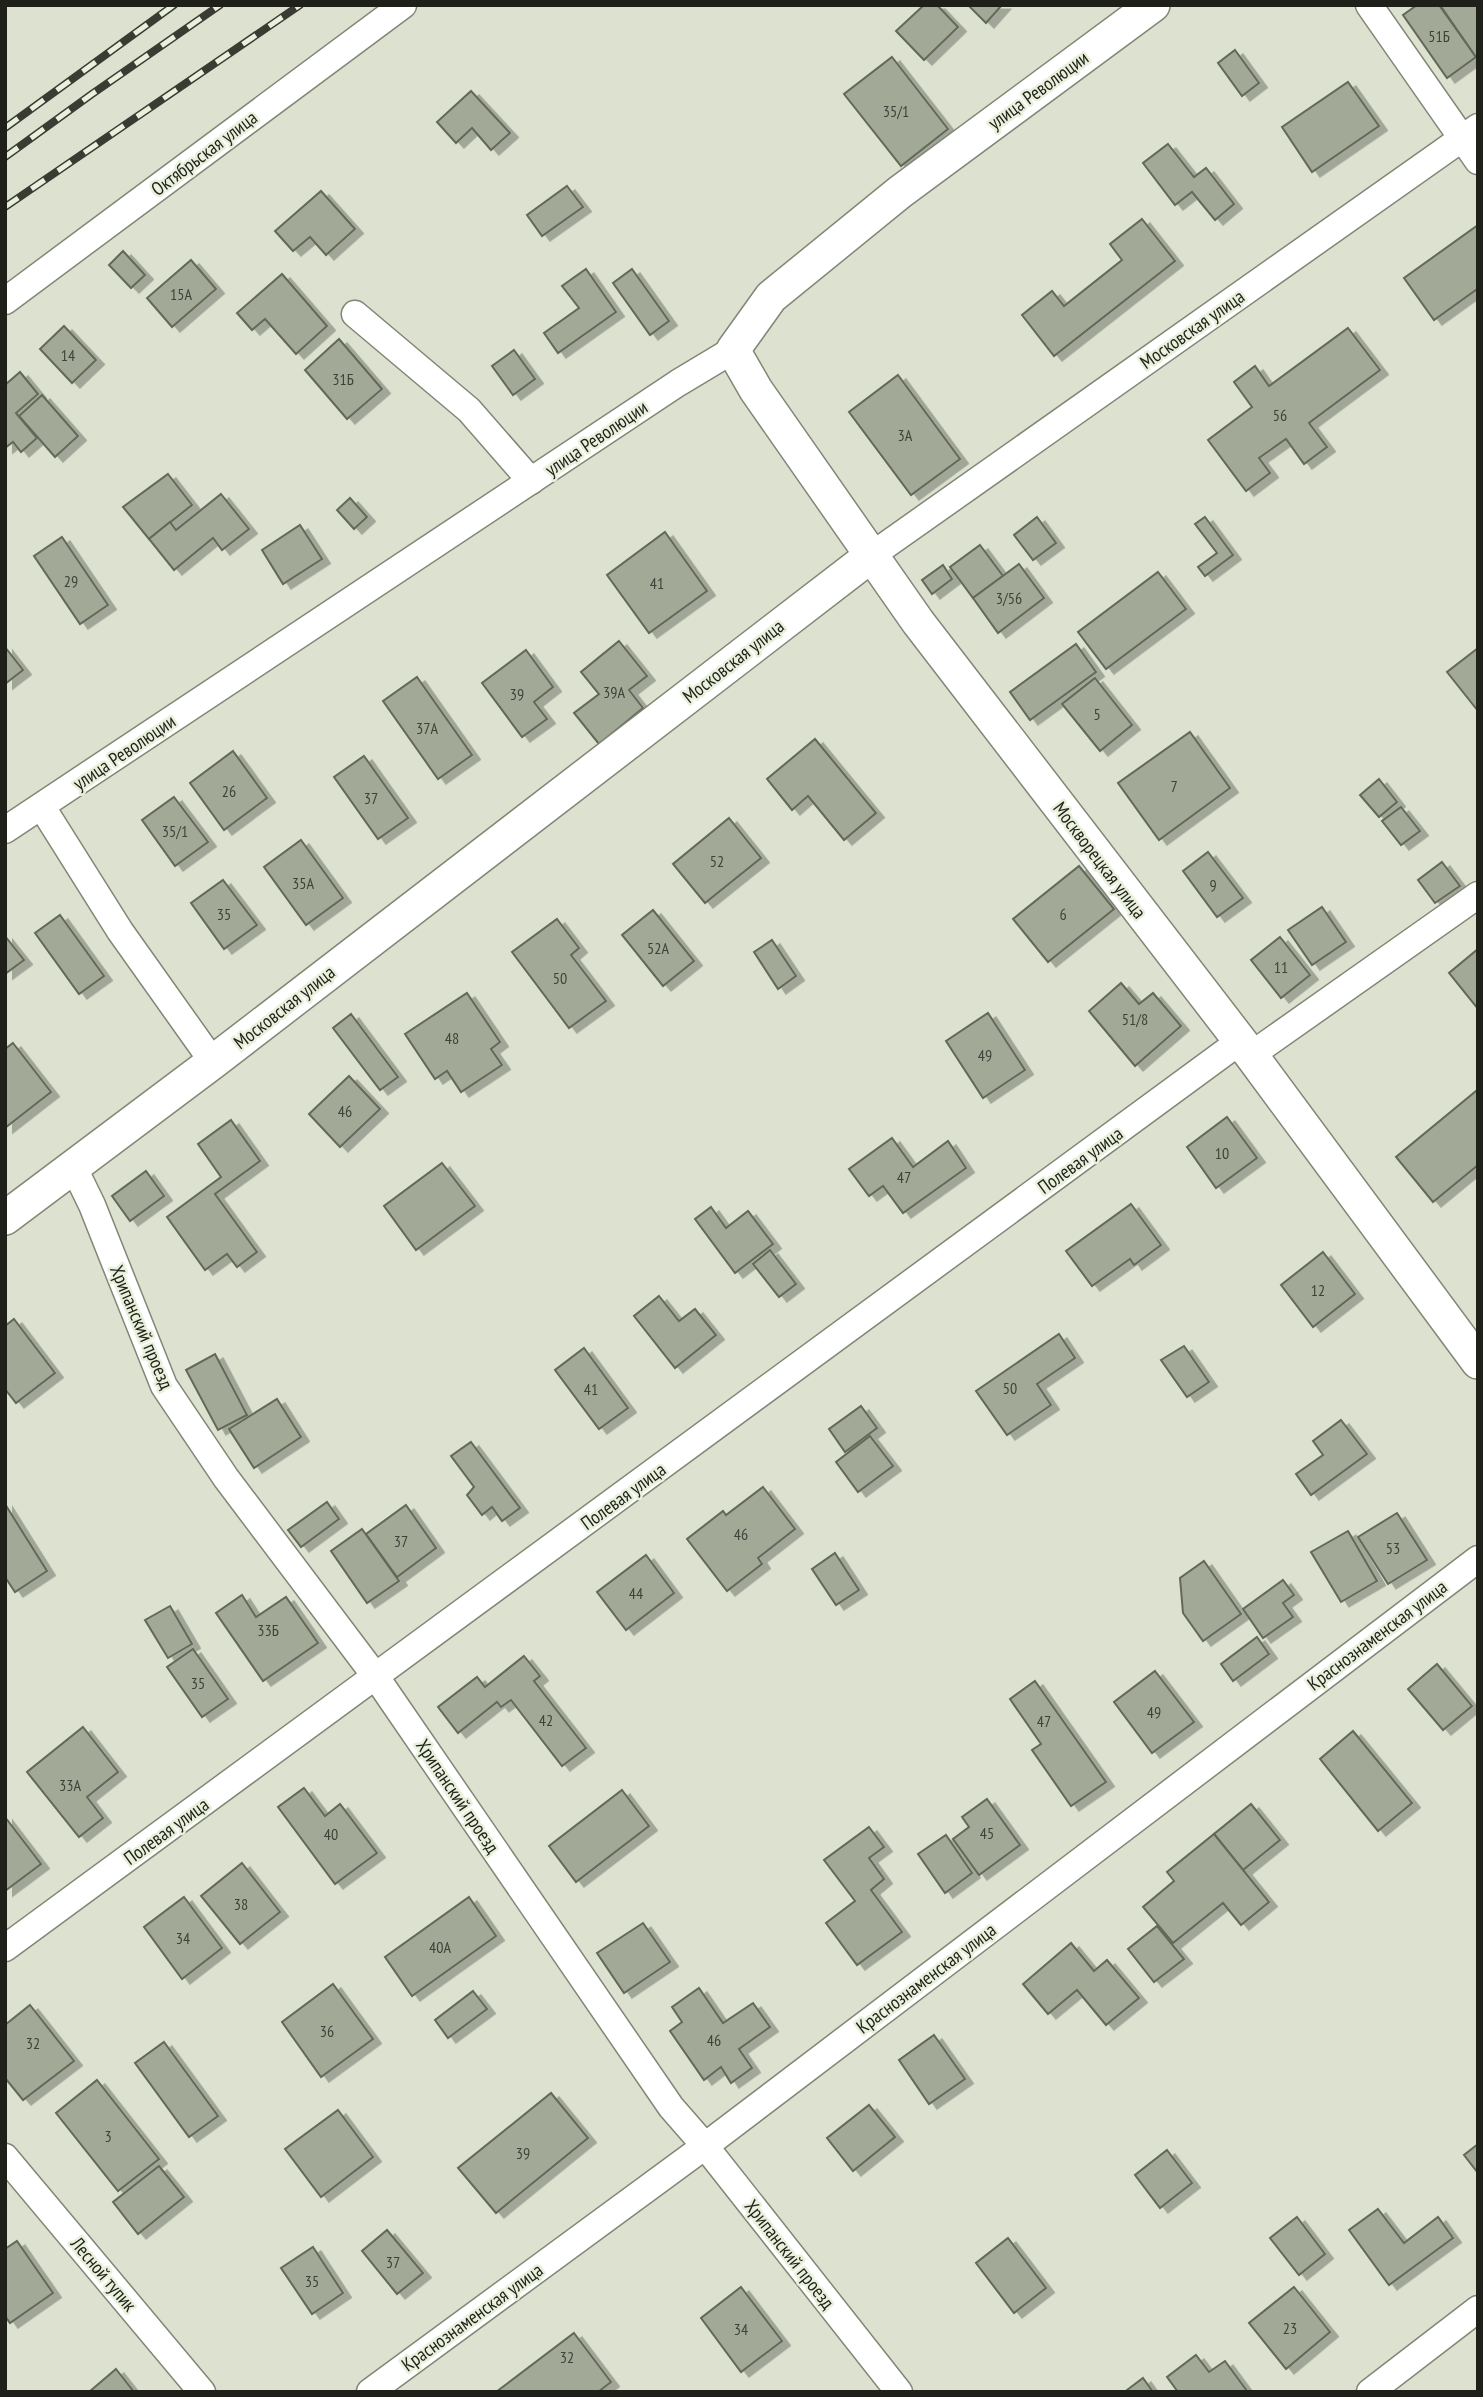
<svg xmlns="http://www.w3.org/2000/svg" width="1483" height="2397" viewBox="0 0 1483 2397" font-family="'PT Sans Narrow',sans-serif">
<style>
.building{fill:#a3a997;stroke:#636958;stroke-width:2;filter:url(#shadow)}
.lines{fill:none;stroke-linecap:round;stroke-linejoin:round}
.minor-casing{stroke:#818675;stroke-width:29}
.tertiary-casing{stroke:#818675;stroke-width:36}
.minor{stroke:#fff;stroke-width:26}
.tertiary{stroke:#fff;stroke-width:33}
.rail-casing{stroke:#3a3c33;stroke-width:8}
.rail{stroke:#e9f0dc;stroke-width:5;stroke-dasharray:16;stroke-linecap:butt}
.labels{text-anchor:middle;stroke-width:5;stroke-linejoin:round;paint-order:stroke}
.number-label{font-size:16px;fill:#3f4238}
.street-label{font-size:19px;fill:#1e2019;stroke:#e9f0dc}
</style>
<defs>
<filter id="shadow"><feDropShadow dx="8" dy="4.5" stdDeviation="0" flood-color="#0004"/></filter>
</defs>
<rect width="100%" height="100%" fill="#dce2cf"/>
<g class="building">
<polygon points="924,5 937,5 958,27 924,60 896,31"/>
<polygon points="968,5 1002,5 986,23"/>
<polygon points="1417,5 1439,5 1476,57 1447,78 1403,15"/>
<polygon points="1440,5 1478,5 1478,59 1476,57"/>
<polygon points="1235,50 1259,83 1242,96 1218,63"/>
<polygon points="892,57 948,129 901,166 844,94"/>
<polygon points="1348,82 1379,126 1312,172 1282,127"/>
<polygon points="471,91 510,133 491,150 472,128 456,143 437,122"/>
<polygon points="1168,144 1194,177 1206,168 1234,204 1215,220 1192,192 1175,205 1143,163"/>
<polygon points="567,186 583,207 542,236 527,215"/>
<polygon points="321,191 355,229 326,255 310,237 293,251 275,231"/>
<polygon points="1142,219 1175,261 1054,356 1022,315 1052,291 1064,306 1122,260 1110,244"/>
<polygon points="1478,225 1478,293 1476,290 1434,320 1404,278"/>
<polygon points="123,251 145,275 131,288 109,265"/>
<polygon points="191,260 216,289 172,327 147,298"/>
<polygon points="586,269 616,312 558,353 544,333 579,308 562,286"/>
<polygon points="632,269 669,321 650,335 613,283"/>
<polygon points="282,274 327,326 296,354 265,319 252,330 237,313"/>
<polygon points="64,326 96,360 72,383 40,349"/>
<polygon points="1348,328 1380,370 1309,423 1327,447 1304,464 1286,439 1259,458 1270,473 1246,491 1208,440 1252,407 1234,382 1255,366 1269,386"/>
<polygon points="339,339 382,389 347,419 305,370"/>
<polygon points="514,350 535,379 513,395 492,366"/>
<polygon points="20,372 38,394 16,413 37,438 21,452 13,442 5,448 5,385"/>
<polygon points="898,375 960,459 911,495 849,412"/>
<polygon points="42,395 78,436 55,457 19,416"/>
<polygon points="168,474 192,505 149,539 123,507"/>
<polygon points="221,494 249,529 222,550 213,538 174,570 149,539 170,522 176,530"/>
<polygon points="350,498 367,517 354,529 337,510"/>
<polygon points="1037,517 1056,543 1033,560 1014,535"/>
<polygon points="1205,517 1233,555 1205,576 1198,567 1217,553 1195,524"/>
<polygon points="300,525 322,559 283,584 262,550"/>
<polygon points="665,532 707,591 649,633 607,575"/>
<polygon points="62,537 108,605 80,624 34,556"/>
<polygon points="980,545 1003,576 973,598 950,567"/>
<polygon points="1019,564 1044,598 998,633 973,598"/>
<polygon points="943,565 952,579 932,594 922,580"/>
<polygon points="1158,572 1186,609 1106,669 1078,632"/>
<polygon points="619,641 647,676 629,690 643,708 599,744 574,713 599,694 581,672"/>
<polygon points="1076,644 1096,672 1030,720 1010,692"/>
<polygon points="5,647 23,670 5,684"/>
<polygon points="1478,648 1478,711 1447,672"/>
<polygon points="526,650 553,687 534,702 547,719 522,737 482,683"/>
<polygon points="417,677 472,755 438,779 383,701"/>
<polygon points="1095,678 1132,725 1100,751 1062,704"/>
<polygon points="1190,732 1230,788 1159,840 1118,783"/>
<polygon points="815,739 876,813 844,840 808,796 792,810 767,779"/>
<polygon points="233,751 267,798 224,830 190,783"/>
<polygon points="364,756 408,818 378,839 334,777"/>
<polygon points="1379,779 1397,802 1379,817 1360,795"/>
<polygon points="174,797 208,842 175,866 142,820"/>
<polygon points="1401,807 1420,831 1401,845 1382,821"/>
<polygon points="729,818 761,858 705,903 673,864"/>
<polygon points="301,840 343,898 306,925 264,867"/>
<polygon points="1208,852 1243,898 1217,917 1183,871"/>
<polygon points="1442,862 1460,886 1435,903 1418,880"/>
<polygon points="1079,866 1114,909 1048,962 1013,919"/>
<polygon points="223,880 257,925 224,949 191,903"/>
<polygon points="1322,907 1346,942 1312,965 1288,930"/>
<polygon points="653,910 694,961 663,986 622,935"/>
<polygon points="60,915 104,976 79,994 35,933"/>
<polygon points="557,919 579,948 571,955 606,1001 569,1028 512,952"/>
<polygon points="5,936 24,960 5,974"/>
<polygon points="1280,937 1310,975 1281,998 1251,960"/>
<polygon points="772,940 796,976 778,989 754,952"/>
<polygon points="1478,949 1478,1009 1449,973"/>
<polygon points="1121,983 1139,1004 1153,993 1181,1026 1135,1066 1089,1011"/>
<polygon points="467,993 500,1042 491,1049 502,1065 461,1092 447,1071 435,1079 405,1034"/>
<polygon points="988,1013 1025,1070 983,1098 946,1041"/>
<polygon points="351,1014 398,1077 380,1090 333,1028"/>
<polygon points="13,1043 51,1092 5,1128 5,1049"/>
<polygon points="349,1076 380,1109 340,1147 309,1114"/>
<polygon points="1476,1091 1478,1094 1478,1165 1433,1202 1396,1157"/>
<polygon points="1227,1117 1257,1158 1216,1188 1187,1147"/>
<polygon points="231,1120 260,1161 215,1194 257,1252 237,1267 227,1254 205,1270 167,1217 221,1177 198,1144"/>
<polygon points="892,1138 913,1167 948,1141 966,1168 903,1213 883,1186 869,1196 849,1169"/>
<polygon points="442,1163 475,1206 416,1250 384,1206"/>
<polygon points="146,1171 164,1196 130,1221 112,1196"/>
<polygon points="1131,1204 1161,1245 1134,1265 1130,1259 1092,1286 1066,1251"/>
<polygon points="711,1207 726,1228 748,1211 773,1244 735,1273 695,1219"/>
<polygon points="770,1250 796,1284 779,1297 753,1264"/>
<polygon points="1323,1252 1355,1294 1313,1327 1281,1285"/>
<polygon points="659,1296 679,1321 695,1309 716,1335 675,1368 634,1316"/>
<polygon points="14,1319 55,1373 16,1403 5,1389 5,1326"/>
<polygon points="1059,1334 1075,1358 1037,1384 1051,1405 1007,1435 976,1391"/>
<polygon points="1184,1346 1209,1382 1187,1397 1161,1360"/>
<polygon points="584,1348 628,1408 599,1429 555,1370"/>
<polygon points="215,1354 247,1415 218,1430 186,1370"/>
<polygon points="277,1399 301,1437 254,1468 229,1429"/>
<polygon points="861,1406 877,1428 845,1452 829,1429"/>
<polygon points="1341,1420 1367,1454 1311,1495 1296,1474 1323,1455 1313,1441"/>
<polygon points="870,1436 893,1466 858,1492 836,1462"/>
<polygon points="471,1442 520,1508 502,1521 492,1507 482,1515 467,1495 474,1487 451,1456"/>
<polygon points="763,1487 795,1529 758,1558 762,1564 727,1591 687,1539 723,1511 726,1515"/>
<polygon points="327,1502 339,1519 301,1547 288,1530"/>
<polygon points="5,1504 47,1571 15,1592 5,1577"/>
<polygon points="406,1505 436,1548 397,1577 366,1534"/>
<polygon points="1397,1513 1427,1560 1388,1584 1358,1537"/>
<polygon points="362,1529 399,1581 367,1603 331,1551"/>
<polygon points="1348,1531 1377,1581 1341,1602 1311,1552"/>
<polygon points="835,1553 859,1590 836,1605 812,1569"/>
<polygon points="646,1555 674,1593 626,1630 597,1592"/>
<polygon points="1204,1561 1241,1614 1203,1641 1183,1613 1180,1578"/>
<polygon points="1283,1580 1294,1595 1283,1603 1293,1617 1263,1638 1243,1609"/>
<polygon points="242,1595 256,1617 286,1597 318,1643 263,1681 216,1613"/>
<polygon points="170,1606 192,1644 168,1658 145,1620"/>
<polygon points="1257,1637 1269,1654 1233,1681 1221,1664"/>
<polygon points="193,1649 228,1699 202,1717 167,1667"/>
<polygon points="524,1656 540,1676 534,1681 586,1748 562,1766 511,1700 501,1707 497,1702 458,1733 438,1707 477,1677 485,1687"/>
<polygon points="1437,1664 1472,1706 1443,1730 1408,1689"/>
<polygon points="1155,1671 1194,1722 1152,1753 1114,1702"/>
<polygon points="1035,1681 1106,1782 1071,1806 1032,1750 1041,1744 1010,1699"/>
<polygon points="83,1727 118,1772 87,1797 103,1818 79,1837 27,1772"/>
<polygon points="1353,1731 1412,1803 1378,1831 1320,1759"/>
<polygon points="304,1788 325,1816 340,1804 377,1853 335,1884 278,1807"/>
<polygon points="622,1790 649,1826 576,1882 549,1846"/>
<polygon points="987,1799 1020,1845 979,1875 953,1839 969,1827 962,1817"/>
<polygon points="1251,1804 1280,1840 1243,1870 1214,1834"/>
<polygon points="5,1817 41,1864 5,1891"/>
<polygon points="869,1827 884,1847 869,1858 884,1879 871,1890 902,1932 857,1965 826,1923 855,1901 824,1860"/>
<polygon points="1214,1834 1269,1902 1241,1925 1223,1903 1173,1943 1143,1907 1174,1881 1167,1872"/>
<polygon points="946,1835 972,1873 945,1893 918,1854"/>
<polygon points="242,1863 280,1912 240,1944 201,1896"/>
<polygon points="184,1897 222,1948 182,1979 144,1927"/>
<polygon points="469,1897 496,1936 412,1996 385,1957"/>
<polygon points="643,1923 670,1962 624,1993 597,1953"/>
<polygon points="1157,1926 1184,1959 1154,1982 1128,1949"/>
<polygon points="1071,1943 1094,1971 1107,1960 1139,1998 1106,2025 1077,1990 1048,2014 1023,1984"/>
<polygon points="333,1984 373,2039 321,2077 282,2022"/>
<polygon points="699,1988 723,2023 753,2003 770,2027 739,2049 752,2068 731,2083 721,2067 704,2080 670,2031 682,2022 672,2007"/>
<polygon points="473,1991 487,2009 448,2038 435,2020"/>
<polygon points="30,2005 74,2061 23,2100 5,2078 5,2025"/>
<polygon points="934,2035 965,2079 929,2104 899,2060"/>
<polygon points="164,2042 218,2116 189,2137 135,2063"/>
<polygon points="97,2080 159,2159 118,2191 56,2113"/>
<polygon points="551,2093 588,2138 496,2213 458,2168"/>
<polygon points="869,2105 895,2137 853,2171 827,2138"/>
<polygon points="338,2110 373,2157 321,2197 285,2149"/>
<polygon points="1478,2144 1478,2173 1464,2155"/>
<polygon points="1167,2150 1192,2183 1160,2208 1135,2175"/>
<polygon points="159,2166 184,2197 138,2234 113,2202"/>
<polygon points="1378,2209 1404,2243 1438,2217 1453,2238 1389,2285 1349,2230"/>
<polygon points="1297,2217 1325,2254 1299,2275 1270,2238"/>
<polygon points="387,2230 423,2273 397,2294 362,2251"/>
<polygon points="1008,2238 1046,2288 1014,2313 976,2263"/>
<polygon points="17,2241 53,2293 10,2323 5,2316 5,2249"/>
<polygon points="313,2247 343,2293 312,2314 281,2268"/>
<polygon points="741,2287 782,2341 741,2372 701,2318"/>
<polygon points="1294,2287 1330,2332 1286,2369 1249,2323"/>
<polygon points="574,2333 611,2382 598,2392 496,2392"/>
<polygon points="1196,2355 1209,2372 1225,2361 1247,2391 1178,2392 1167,2377"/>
<polygon points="116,2369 134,2392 89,2392"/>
<polygon points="1143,2378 1153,2392 1128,2392 1127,2390"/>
</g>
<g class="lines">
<g class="minor-casing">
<g id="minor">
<polyline points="1369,5 1478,161"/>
<polyline points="5,301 403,5"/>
<polyline points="355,314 469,410 531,481"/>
<polyline points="872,555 1478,127"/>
<polyline points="42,807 120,931 213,1062"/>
<polyline points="5,830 678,383 733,350"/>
<polyline points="1251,1055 1478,895"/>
<polyline points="73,1166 92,1205 164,1386 226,1478 376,1677 671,2107 705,2146 899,2392"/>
<polyline points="5,1948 1239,1042"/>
<polyline points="5,2157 202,2392"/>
<polyline points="370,2392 705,2146 1478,1559"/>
<polyline points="1370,2392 1478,2309"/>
</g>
</g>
<g class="tertiary-casing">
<g id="tertiary">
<polyline points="1153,5 900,192 771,297 733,350 756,390 918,622 1251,1055 1478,1362"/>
<polyline points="5,1218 213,1062 872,555"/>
</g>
</g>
<use href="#minor" class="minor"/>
<use href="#tertiary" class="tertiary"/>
<g class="rail-casing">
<g id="rail">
<polyline points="5,128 174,5"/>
<polyline points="5,157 92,94 220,5"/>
<polyline points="5,207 300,5"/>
</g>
</g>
<use href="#rail" class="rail"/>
</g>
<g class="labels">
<g class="number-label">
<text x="1439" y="42">51Б</text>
<text x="896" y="117">35/1</text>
<text x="181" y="300">15А</text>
<text x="68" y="361">14</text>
<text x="343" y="385">31Б</text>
<text x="1280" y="421">56</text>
<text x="905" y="441">3А</text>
<text x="71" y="587">29</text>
<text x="657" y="589">41</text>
<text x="1009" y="604">3/56</text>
<text x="614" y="698">39А</text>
<text x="517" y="700">39</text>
<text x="1097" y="720">5</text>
<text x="427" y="734">37А</text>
<text x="1174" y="792">7</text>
<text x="229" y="797">26</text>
<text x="371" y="804">37</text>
<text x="175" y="837">35/1</text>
<text x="717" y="867">52</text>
<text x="303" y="889">35А</text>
<text x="1213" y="891">9</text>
<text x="224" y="920">35</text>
<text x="1063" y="920">6</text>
<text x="658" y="954">52А</text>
<text x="1281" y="973">11</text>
<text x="560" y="984">50</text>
<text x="1135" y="1025">51/8</text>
<text x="452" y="1044">48</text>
<text x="985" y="1061">49</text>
<text x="345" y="1117">46</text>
<text x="1222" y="1159">10</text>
<text x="904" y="1183">47</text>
<text x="1318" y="1296">12</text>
<text x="1010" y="1394">50</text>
<text x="591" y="1395">41</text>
<text x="741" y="1540">46</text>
<text x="401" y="1547">37</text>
<text x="1393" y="1554">53</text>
<text x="636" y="1599">44</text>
<text x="268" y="1636">33Б</text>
<text x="198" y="1689">35</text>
<text x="1154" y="1718">49</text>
<text x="546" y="1726">42</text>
<text x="1044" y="1727">47</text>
<text x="70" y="1791">33А</text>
<text x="987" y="1839">45</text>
<text x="331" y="1840">40</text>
<text x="241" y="1910">38</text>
<text x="183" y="1944">34</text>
<text x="440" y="1953">40А</text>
<text x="327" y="2037">36</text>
<text x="714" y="2046">46</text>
<text x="33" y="2049">32</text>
<text x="108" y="2142">3</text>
<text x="523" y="2159">39</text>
<text x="393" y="2268">37</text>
<text x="312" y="2287">35</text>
<text x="1290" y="2334">23</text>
<text x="741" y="2335">34</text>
<text x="567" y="2363">32</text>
</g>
<g class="street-label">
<text transform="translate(1038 90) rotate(-36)" y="7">улица Революции</text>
<text transform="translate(204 153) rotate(-37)" y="7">Октябрьская улица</text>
<text transform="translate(1192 329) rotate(-35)" y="7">Московская улица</text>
<text transform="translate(596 438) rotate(-34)" y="7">улица Революции</text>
<text transform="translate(733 661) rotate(-38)" y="7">Московская улица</text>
<text transform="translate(124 752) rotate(-34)" y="7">улица Революции</text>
<text transform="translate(1100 860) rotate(53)" y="7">Москворецкая улица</text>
<text transform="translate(284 1007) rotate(-38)" y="7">Московская улица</text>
<text transform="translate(1080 1160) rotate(-36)" y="7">Полевая улица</text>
<text transform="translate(142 1327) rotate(67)" y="7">Хрипанский проезд</text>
<text transform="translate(623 1496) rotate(-36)" y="7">Полевая улица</text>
<text transform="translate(1377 1635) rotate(-37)" y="7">Краснознаменская улица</text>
<text transform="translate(458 1796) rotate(56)" y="7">Хрипанский проезд</text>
<text transform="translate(166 1831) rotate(-36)" y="7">Полевая улица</text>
<text transform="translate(926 1978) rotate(-37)" y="7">Краснознаменская улица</text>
<text transform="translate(790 2254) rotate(52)" y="7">Хрипанский проезд</text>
<text transform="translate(104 2274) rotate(50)" y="7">Лесной тупик</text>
<text transform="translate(472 2317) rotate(-36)" y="7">Краснознаменская улица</text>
</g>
</g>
<rect width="1483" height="2397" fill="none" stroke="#1e2019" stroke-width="14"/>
</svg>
